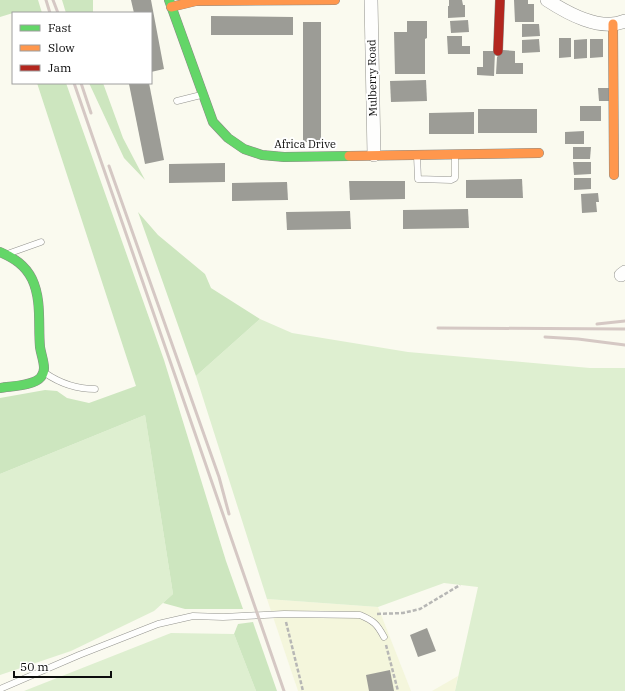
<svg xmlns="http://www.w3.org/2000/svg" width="625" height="691" viewBox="0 0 625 691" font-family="'IBM Plex Serif',serif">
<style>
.farmland{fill:#f4f6dc}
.green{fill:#deefd0}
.forest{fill:#cde6bf}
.building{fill:#9c9c96}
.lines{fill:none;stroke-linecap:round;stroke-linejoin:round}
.lane-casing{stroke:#93938e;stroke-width:7}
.street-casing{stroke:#93938e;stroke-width:14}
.fast-casing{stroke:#8a8a85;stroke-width:10}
.slow-casing{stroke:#8a8a85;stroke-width:10}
.jam-casing{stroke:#8a8a85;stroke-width:10}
.path{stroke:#b7b7b5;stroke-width:2.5;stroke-dasharray:4 2;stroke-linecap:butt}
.lane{stroke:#fefefd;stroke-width:6}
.street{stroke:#fefefd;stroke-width:13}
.fast{stroke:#63d668;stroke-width:9}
.slow{stroke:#ff974d;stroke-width:9}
.jam{stroke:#b3261e;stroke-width:9}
.rail{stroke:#d5c8c4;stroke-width:3}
.labels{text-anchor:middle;stroke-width:4;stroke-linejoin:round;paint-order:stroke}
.street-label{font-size:11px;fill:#0c0c0c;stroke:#fff}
</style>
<rect width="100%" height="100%" fill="#fafaef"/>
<g class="farmland">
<polygon points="267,599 378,607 411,691 298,691"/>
<polygon points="458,676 455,691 432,691"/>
</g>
<g class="green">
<polygon points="260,319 292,333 408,352 590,368 625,368 625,691 455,691 478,587 444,583 378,607 267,599 196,376"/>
<polygon points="145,415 173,594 154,611 71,651 0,675 0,474"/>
<polygon points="171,633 234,634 256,691 24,691"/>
</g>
<g class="forest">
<polygon points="0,0 38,0 42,13 13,13 0,17"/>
<polygon points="62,0 93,0 93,13 66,13"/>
<polygon points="37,83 66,83 164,360 226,561 243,609 185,609 163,603 173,594 145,415 0,474 0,398 45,390 57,391 67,398 89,403 136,386"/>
<polygon points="89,83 103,83 123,138 145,180 124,158"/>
<polygon points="138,212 158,235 205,274 211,288 260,319 196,376"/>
<polygon points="253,622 277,691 256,691 234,634 238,624"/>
</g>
<g class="building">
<polygon points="131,0 151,0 164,69 151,72 151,13 134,13"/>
<polygon points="449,0 462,0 463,5 465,5 465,17 448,18 448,6 449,6"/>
<polygon points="514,0 528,0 528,4 534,4 534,22 515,22"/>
<polygon points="211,16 293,17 293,35 211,35"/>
<polygon points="468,20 469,32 451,33 450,21"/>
<polygon points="407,21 427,21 427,38 425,39 425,74 395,74 394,32 407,32"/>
<rect x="303" y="22" width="18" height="120"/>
<polygon points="522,24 539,24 540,36 522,37"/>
<polygon points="447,36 462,36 462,46 470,46 470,54 448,54"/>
<polygon points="559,38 571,38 571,57 559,58"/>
<polygon points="539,39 540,52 522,53 522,40"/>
<polygon points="587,39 587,58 574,59 574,40"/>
<polygon points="590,39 603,39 603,57 590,58"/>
<polygon points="503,50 515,51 515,63 523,63 523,74 496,74 497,57"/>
<polygon points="483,51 495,51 494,76 477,75 477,67 483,67"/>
<polygon points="426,80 427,101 391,102 390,81"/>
<polygon points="133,83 149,83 164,160 145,164 129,84"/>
<polygon points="598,88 609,88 609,101 599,101"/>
<rect x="580" y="106" width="21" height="15"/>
<rect x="478" y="109" width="59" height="24"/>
<polygon points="474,112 474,134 429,134 429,113"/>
<polygon points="584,131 584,144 565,144 565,132"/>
<polygon points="573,147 591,147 590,159 573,159"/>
<polygon points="573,162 591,162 591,174 574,175"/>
<polygon points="225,163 225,182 169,183 169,164"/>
<polygon points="574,178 591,178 591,189 574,190"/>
<polygon points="522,179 523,198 466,198 466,180"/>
<polygon points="349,181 405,181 405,199 350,200"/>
<polygon points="287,182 288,200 232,201 232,183"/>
<polygon points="598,193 599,202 596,202 597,212 582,213 581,194"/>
<polygon points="468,209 469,228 403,229 403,210"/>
<polygon points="350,211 351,229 287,230 286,212"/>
<polygon points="427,628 436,651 418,657 410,635"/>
<polygon points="390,670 394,691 369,691 366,675"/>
</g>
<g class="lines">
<g class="lane-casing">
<g id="lane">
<polyline points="177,101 201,95"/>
<polyline points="417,156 418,179 451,180 455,178 455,155"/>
<polyline points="10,253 41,242"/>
<path d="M45,373C61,384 76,389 95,389"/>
<path d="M0,689L79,655L158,624L193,616L223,617L284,614L360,615C374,621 377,624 384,637"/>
</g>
</g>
<g class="street-casing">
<g id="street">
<polyline points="371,0 374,155"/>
<path d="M547,0C567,13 600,32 625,21"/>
<polyline points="621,275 625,272"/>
</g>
</g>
<g class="fast-casing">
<g id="fast">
<polyline points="169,0 213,122 228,138 244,149 262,155 284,157 349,156"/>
<path d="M0,252C14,258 25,265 32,279C42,300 38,325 40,347C41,354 44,361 44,368C44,371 43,374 41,377C34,386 11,386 0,388"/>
</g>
</g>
<g class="slow-casing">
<g id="slow">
<polyline points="171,7 196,1 335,0"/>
<polyline points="613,24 614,175"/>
<polyline points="349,156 539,153"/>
</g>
</g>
<g class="jam-casing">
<polyline id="jam" points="498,51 500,0"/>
</g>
<g class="path">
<polyline points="377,614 403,613 420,609 460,585"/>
<polyline points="286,622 303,691"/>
<polyline points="386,645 398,691"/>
</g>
<use href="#lane" class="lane"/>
<use href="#street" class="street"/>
<use href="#fast" class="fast"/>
<use href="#slow" class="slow"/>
<use href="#jam" class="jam"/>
<g class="rail">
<polyline points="46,0 50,13"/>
<polyline points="53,0 58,13"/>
<polyline points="74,83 284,691"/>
<polyline points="81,83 91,113"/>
<polyline points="109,166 219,477 229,514"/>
<polyline points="597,324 625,321"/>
<polyline points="438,328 625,329"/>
<polyline points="545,337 578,339 625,345"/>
</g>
</g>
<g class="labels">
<g class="street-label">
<text transform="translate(372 78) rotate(-91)" y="4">Mulberry Road</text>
<text x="305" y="148">Africa Drive</text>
</g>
</g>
<rect x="12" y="12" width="140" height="72" fill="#ffffff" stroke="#9e9e9e"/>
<rect x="20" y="25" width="20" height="6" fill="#63d668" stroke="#9e9e9e"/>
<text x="48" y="32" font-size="12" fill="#0c0c0c">Fast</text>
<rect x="20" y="45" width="20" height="6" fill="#ff974d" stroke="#9e9e9e"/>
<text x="48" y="52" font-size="12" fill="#0c0c0c">Slow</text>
<rect x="20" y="65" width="20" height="6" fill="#b3261e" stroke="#9e9e9e"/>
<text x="48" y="72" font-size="12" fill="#0c0c0c">Jam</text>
<path d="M14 671v6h97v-6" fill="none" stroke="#0c0c0c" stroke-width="2"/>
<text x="20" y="671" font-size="12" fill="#0c0c0c" stroke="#ffffff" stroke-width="3" paint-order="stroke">50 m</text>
</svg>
